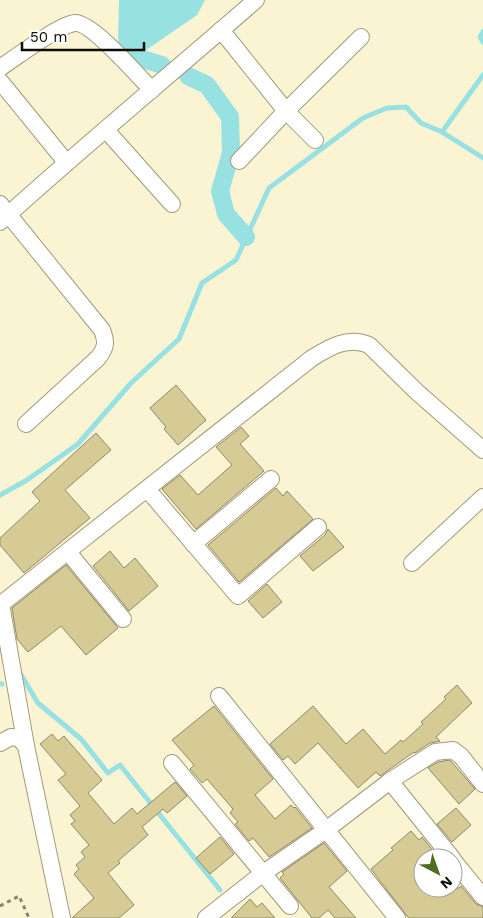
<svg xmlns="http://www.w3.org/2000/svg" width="483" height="918" viewBox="0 0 483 918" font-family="'Work Sans',sans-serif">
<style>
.water{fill:#98e1e2}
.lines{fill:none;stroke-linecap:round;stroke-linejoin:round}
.stream{stroke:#98e1e2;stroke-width:5}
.canal{stroke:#98e1e2;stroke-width:18}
.building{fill:#d6cb95;stroke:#8e896b}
.minor-casing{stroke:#a09a7c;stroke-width:18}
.path{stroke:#89856f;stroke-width:3;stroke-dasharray:4 4;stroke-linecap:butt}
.minor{stroke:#fff;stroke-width:16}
</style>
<rect width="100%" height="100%" fill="#faf4d3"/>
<polygon class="water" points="128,0 205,0 197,15 136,57 127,40"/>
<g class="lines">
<g class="stream">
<polyline points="483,32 480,37 483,42"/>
<polyline points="442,132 483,158"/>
<polyline points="0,495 27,480 78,444 131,383 179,339 202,283 236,260 269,188 363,118 387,108 406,107 421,123 442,132 483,75"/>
<polyline points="20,673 38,703 81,739 108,773 120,765 220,890"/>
<polyline points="0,684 2,684"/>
</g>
<g class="canal">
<polyline points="128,0 127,40 136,57 162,65"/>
<polyline points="188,76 207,85 230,117 231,153 220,191 226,214 246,237"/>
</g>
</g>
<g class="building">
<polygon points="176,385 206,420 178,445 164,429 166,427 150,408"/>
<polygon points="241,427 249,436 240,444 264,471 196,529 162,489 180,475 198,495 232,465 216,447"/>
<polygon points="96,433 111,450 65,490 90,518 24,573 0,545 0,538 40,501 32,492"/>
<polygon points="276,488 283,496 287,491 313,519 239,582 208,545"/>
<polygon points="328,529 344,547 313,571 300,556 325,535"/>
<polygon points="110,551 124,568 135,558 158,586 129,611 93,566"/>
<polygon points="66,565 118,628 86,655 61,626 28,652 17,639 12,608"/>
<polygon points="267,584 282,602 263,618 248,601"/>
<polygon points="457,685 472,703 436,737 440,741 430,743 415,753 414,752 380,776 376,772 358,788 318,743 295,764 288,756 283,760 270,744 313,706 346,744 363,729 385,754 401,740 403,742 423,724 421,722 446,699 444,697"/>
<polygon points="214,706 273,779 255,795 275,819 291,805 294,808 295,807 312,828 269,857 253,838 249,841 235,824 238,822 230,813 233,809 207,779 202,783 190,769 194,765 172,740"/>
<polygon points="52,734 58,741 64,736 102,780 88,793 114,824 132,808 137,814 175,782 187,796 167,813 163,809 142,827 148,835 118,861 120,863 108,873 134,905 119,918 72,918 94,898 74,874 79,869 76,865 85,857 81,852 89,845 71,824 75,821 70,815 80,806 58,780 66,774 40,744"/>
<polygon points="450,760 475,789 459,804 428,768 438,762"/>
<polygon points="456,808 471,825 452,842 437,824"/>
<polygon points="411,831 419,840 422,837 437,856 435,858 423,858 423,888 459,888 461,886 476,904 483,907 483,918 409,918 407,916 371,869 393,850 391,848"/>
<polygon points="220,837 234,854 210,874 196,858"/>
<polygon points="324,843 347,871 329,887 356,918 335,918 328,910 319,918 312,918 280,878 284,874 282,872"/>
<polygon points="250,899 257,907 262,903 275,918 231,918"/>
</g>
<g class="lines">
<g class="minor-casing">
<g id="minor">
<polyline points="221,30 286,111 315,140"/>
<path d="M0,68C15,58 60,24 75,23C92,22 139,77 152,90"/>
<polyline points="0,81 66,162"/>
<polyline points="106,130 172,204"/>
<polyline points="239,161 286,111 361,37"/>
<path d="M0,204L102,330C107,342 106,348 98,358L26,424"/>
<path d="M0,222C84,146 171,74 256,0"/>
<polyline points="147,489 238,596 318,527"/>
<polyline points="193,544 271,479"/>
<polyline points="68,552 123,619"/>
<polyline points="412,563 483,497"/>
<polyline points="1,604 26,746"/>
<path d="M0,605L312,358C330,347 348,336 369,345L417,392L483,450"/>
<polyline points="219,696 397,918"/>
<polyline points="0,743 11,737 19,738 26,746 62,918"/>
<polyline points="172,763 290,906"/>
<polyline points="390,781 452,858"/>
<polyline points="453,860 483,897"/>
<polyline points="206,918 262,874 326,830 390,781 435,752 453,750 461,756 483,784"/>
</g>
</g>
<polyline class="path" points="0,906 19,896 29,918"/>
<use href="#minor" class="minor"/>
</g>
<g transform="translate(438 873) rotate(139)"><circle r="24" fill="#ffffff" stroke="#9f9e9a"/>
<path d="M0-4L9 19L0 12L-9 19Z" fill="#506d21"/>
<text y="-8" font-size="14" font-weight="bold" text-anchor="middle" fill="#0e0c03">N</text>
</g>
<path d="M22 42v8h122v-8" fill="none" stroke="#0e0c03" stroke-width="2.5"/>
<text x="30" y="42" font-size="15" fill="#0e0c03" stroke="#ffffff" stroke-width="4" paint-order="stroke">50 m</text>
</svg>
